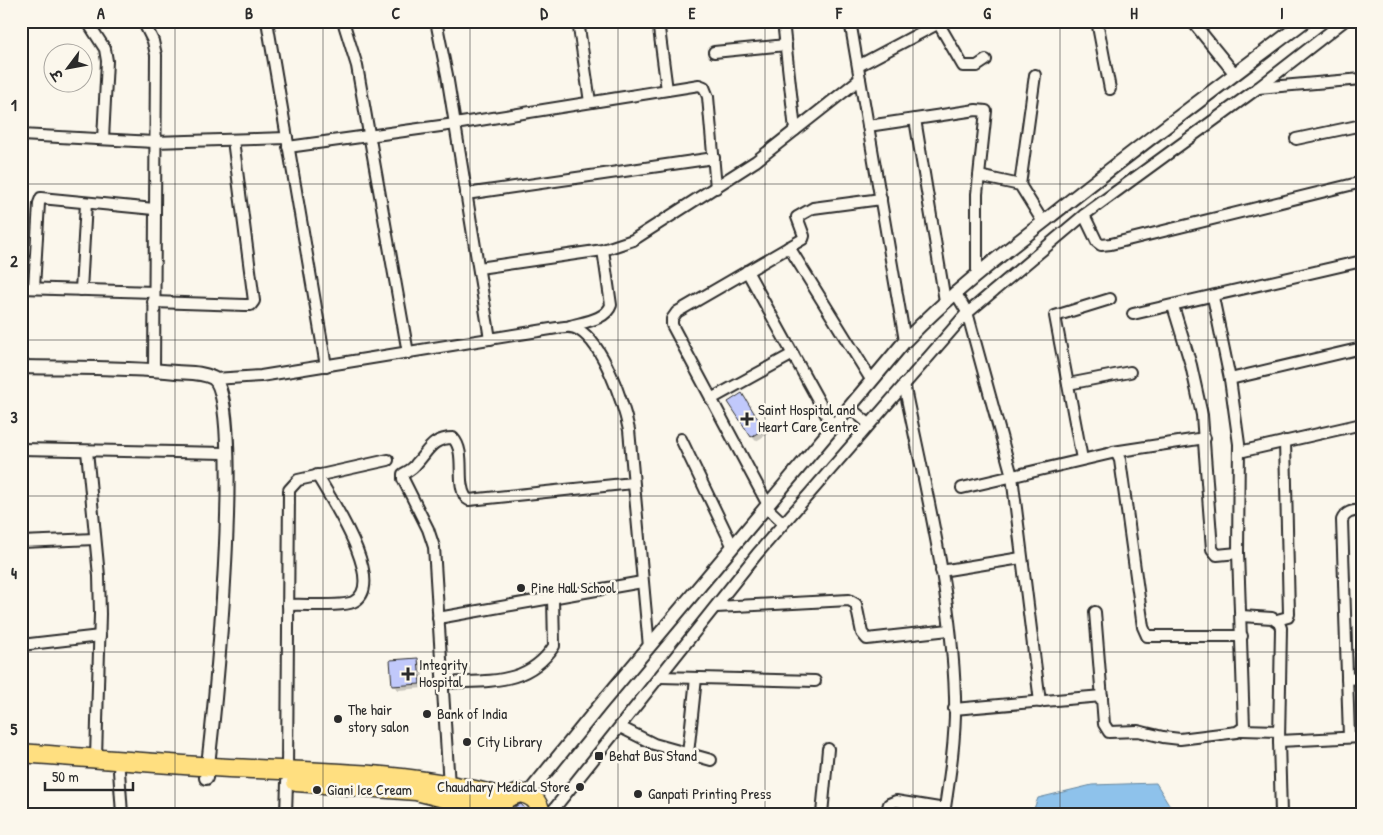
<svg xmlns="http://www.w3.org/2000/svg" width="1383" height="835" viewBox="0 0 1383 835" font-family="'Patrick Hand','Playpen Sans Deva',sans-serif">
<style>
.water{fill:#8ec2eb;stroke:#66869e}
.shadow{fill:#0003}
.building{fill:#c1c9fb;stroke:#2b2b2b}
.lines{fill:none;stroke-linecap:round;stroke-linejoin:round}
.minor-casing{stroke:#2b2b2b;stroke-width:14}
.tertiary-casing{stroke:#2b2b2b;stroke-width:16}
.trunk-casing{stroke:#2b2b2b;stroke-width:21}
.minor{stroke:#fbf7ec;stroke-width:10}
.tertiary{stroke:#fbf7ec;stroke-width:12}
.trunk{stroke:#ffdf80;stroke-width:18}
.grid{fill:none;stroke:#2b2b2b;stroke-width:1;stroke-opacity:0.55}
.poi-dot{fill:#2b2b2b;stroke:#fbf7ec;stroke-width:2}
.labels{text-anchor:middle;stroke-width:5;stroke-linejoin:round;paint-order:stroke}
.poi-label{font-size:15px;fill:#2b2b2b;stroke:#fbf7ec;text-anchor:start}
.neatline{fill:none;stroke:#2b2b2b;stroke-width:2}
.grid-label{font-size:16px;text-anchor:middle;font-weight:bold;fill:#2b2b2b}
</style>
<rect width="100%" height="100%" fill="#fbf7ec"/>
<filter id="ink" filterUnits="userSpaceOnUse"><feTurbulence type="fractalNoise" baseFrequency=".02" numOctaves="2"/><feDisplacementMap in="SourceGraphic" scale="10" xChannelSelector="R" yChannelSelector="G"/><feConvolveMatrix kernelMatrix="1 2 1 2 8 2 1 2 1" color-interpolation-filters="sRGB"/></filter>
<g filter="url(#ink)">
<polygon class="water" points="1156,783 1175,814 1032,814 1038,798 1092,785"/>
<g class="shadow">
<polygon points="742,395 768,434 756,441 752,437"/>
<polygon points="418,660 422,664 424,688 398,690 393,685"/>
</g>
<g class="building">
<polygon points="742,393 764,429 751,437 728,402"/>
<polygon points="418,658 420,684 392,686 390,660"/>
<polygon points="521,804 530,814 510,814 514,807"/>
</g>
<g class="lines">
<g class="minor-casing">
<g id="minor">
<polyline points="87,21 105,49 107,61 103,139"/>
<polyline points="143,21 153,41 156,55 154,370"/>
<polyline points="267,21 326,366"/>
<polyline points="343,21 357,66 408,353"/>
<polyline points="436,21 447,75 490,339"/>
<polyline points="578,21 590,102"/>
<polyline points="658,21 667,90"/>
<polyline points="783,21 795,130"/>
<polyline points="850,21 905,341"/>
<polyline points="937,21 963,66 977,66 986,60"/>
<polyline points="1097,21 1110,89"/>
<polyline points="1192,21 1235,74"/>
<polyline points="714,52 786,45"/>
<polyline points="858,66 939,23"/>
<polyline points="1258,88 1362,79"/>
<polyline points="915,119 945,301"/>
<polyline points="868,126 976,110 986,111 977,194 977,274"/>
<polyline points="21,135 154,142 287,138"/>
<polyline points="1296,139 1362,125"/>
<polyline points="288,147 455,124 699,85 704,87 708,97 716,188"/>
<polyline points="979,176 1020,185 1043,222"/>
<polyline points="1020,185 1035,75"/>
<polyline points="466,194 714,158"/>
<polyline points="1084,215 1097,242 1101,245 1111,244 1362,182"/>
<polyline points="789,247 872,381"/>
<polyline points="479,268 603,250 633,240 756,161 860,79"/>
<polyline points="747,271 833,427"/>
<polyline points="21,288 154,292"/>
<polyline points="34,288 39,203 41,198 154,209"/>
<polyline points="81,290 86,203"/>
<polyline points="955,292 967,312 1012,476 1040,702"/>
<polyline points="153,302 245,305 251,305 254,301 233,140"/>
<polyline points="1173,306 1191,365 1202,415 1212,549 1217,555 1238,553"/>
<polyline points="1133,314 1362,261"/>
<path d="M570,326C583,322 606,320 611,305L603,250"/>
<path d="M214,379L261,376L557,328C564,327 572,325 579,330C604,345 623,402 629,430L649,647"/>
<polyline points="1230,379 1362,348"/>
<path d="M904,384C925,487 952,592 955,697C956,736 950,775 944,814"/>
<polyline points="1068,384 1130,372"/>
<polyline points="711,399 793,354"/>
<polyline points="849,407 869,424"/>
<polyline points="681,439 733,547"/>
<polyline points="21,449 226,453"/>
<polyline points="87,451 99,576 100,614 96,758"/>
<polyline points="1113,452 1205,438"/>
<polyline points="1239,452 1362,424"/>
<polyline points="1082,459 1055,316 1110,299"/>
<polyline points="962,488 1116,452 1120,460 1143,627 1147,636 1242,636"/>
<polyline points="768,505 672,325 672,319 677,312 803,239 804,236 797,217 813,208 881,199"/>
<polyline points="766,507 783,523"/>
<polyline points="21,542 95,539"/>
<polyline points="941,571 1021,558"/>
<path d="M288,605C303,604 342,607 353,602C389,585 329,496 317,475"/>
<polyline points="716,607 849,600 856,604 862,633 867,639 949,630"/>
<polyline points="1095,612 1104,724 1109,732 1138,731 1163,737 1180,739 1237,732 1244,727 1238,553 1239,444 1230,379 1213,297"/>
<polyline points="1241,616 1272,618 1279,623 1281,628 1279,741 1281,814"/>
<polyline points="438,618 642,582"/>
<polyline points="1277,620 1288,617 1289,614 1285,441"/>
<polyline points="21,645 100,636"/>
<polyline points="660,677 815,681"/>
<polyline points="1347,679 1362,678"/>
<path d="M443,683C486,680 527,687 554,646L553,598"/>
<polyline points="954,709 1102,696"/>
<polyline points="620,727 654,744 711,760"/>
<polyline points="1242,730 1279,731"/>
<path d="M1349,737L1342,520C1346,511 1353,511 1362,510"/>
<polyline points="1279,741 1362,737"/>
<polyline points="688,754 696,678"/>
<polyline points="287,770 289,490 298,480 388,460"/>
<polyline points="119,771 122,814"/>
<path d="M449,786L434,547L428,529L403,479V474C408,471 413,469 416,464C429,450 432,438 453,438C467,453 455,481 466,498L469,500L633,483"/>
<polyline points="286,814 287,782"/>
<polyline points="550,814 757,554 965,315 1084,215 1258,88 1344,21"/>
<polyline points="822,814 828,749"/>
<polyline points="886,814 889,804 896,801 945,809"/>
</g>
</g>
<g class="tertiary-casing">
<g id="tertiary">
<path d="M21,367C73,368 125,367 176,372C188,373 202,372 213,378C246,398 214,728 206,778"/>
<path d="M528,794L601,704L905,341C948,296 997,258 1046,220C1131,152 1218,87 1305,21"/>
</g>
</g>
<g class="trunk-casing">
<g id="trunk">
<path d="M21,753C90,758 160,764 229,768C322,772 417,772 506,798"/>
<polyline points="296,782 416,791 500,812"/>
<path d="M501,808L506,798L520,793C532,795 539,801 541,814"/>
</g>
</g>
<use href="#minor" class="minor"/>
<use href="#tertiary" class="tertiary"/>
<use href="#trunk" class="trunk"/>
</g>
</g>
<path class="grid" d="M175,21V814M323,21V814M470,21V814M618,21V814M765,21V814M913,21V814M1060,21V814M1208,21V814M21,184H1362M21,340H1362M21,496H1362M21,652H1362"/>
<g class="poi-dot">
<path d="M744.5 411.5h5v5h5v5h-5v5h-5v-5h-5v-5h5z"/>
<circle cx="521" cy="588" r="5"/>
<path d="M405.5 666.5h5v5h5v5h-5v5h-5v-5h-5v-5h5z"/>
<circle cx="427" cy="714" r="5"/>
<circle cx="338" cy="719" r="5"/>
<circle cx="467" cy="742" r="5"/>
<rect x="594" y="751" width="10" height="10" rx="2.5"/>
<circle cx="580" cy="787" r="5"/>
<circle cx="317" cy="790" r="5"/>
<circle cx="638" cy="794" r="5"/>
</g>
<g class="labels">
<g class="poi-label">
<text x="758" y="415">Saint Hospital and<tspan x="758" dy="17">Heart Care Centre</tspan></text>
<text x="531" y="593">Pine Hall School</text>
<text x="419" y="670">Integrity<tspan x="419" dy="17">Hospital</tspan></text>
<text x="348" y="715">The hair<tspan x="348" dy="17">story salon</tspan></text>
<text x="437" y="719">Bank of India</text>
<text x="477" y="747">City Library</text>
<text x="609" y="761">Behat Bus Stand</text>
<text x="570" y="792" text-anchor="end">Chaudhary Medical Store</text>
<text x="327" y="795">Giani Ice Cream</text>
<text x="648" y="799">Ganpati Printing Press</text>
</g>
</g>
<rect width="1383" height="835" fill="none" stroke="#fbf7ec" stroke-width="55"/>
<g transform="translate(68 68) rotate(238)"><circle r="24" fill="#fbf7ec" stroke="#a8a59f"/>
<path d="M0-4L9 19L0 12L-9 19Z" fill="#2b2b2b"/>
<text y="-8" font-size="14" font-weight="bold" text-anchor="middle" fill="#2b2b2b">उ</text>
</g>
<path d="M45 782v8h88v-8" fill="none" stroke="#2b2b2b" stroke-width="2.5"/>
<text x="52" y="782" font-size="15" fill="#2b2b2b" stroke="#fbf7ec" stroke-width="4" paint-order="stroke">50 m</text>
<rect x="28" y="28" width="1328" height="780" class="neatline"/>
<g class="grid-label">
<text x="101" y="19">A</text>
<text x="249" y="19">B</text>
<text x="396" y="19">C</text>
<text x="544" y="19">D</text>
<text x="692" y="19">E</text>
<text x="839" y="19">F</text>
<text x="987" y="19">G</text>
<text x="1134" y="19">H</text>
<text x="1282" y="19">I</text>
<text x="14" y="111">1</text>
<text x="14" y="267">2</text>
<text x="14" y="423">3</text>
<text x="14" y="579">4</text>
<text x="14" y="735">5</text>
</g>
</svg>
